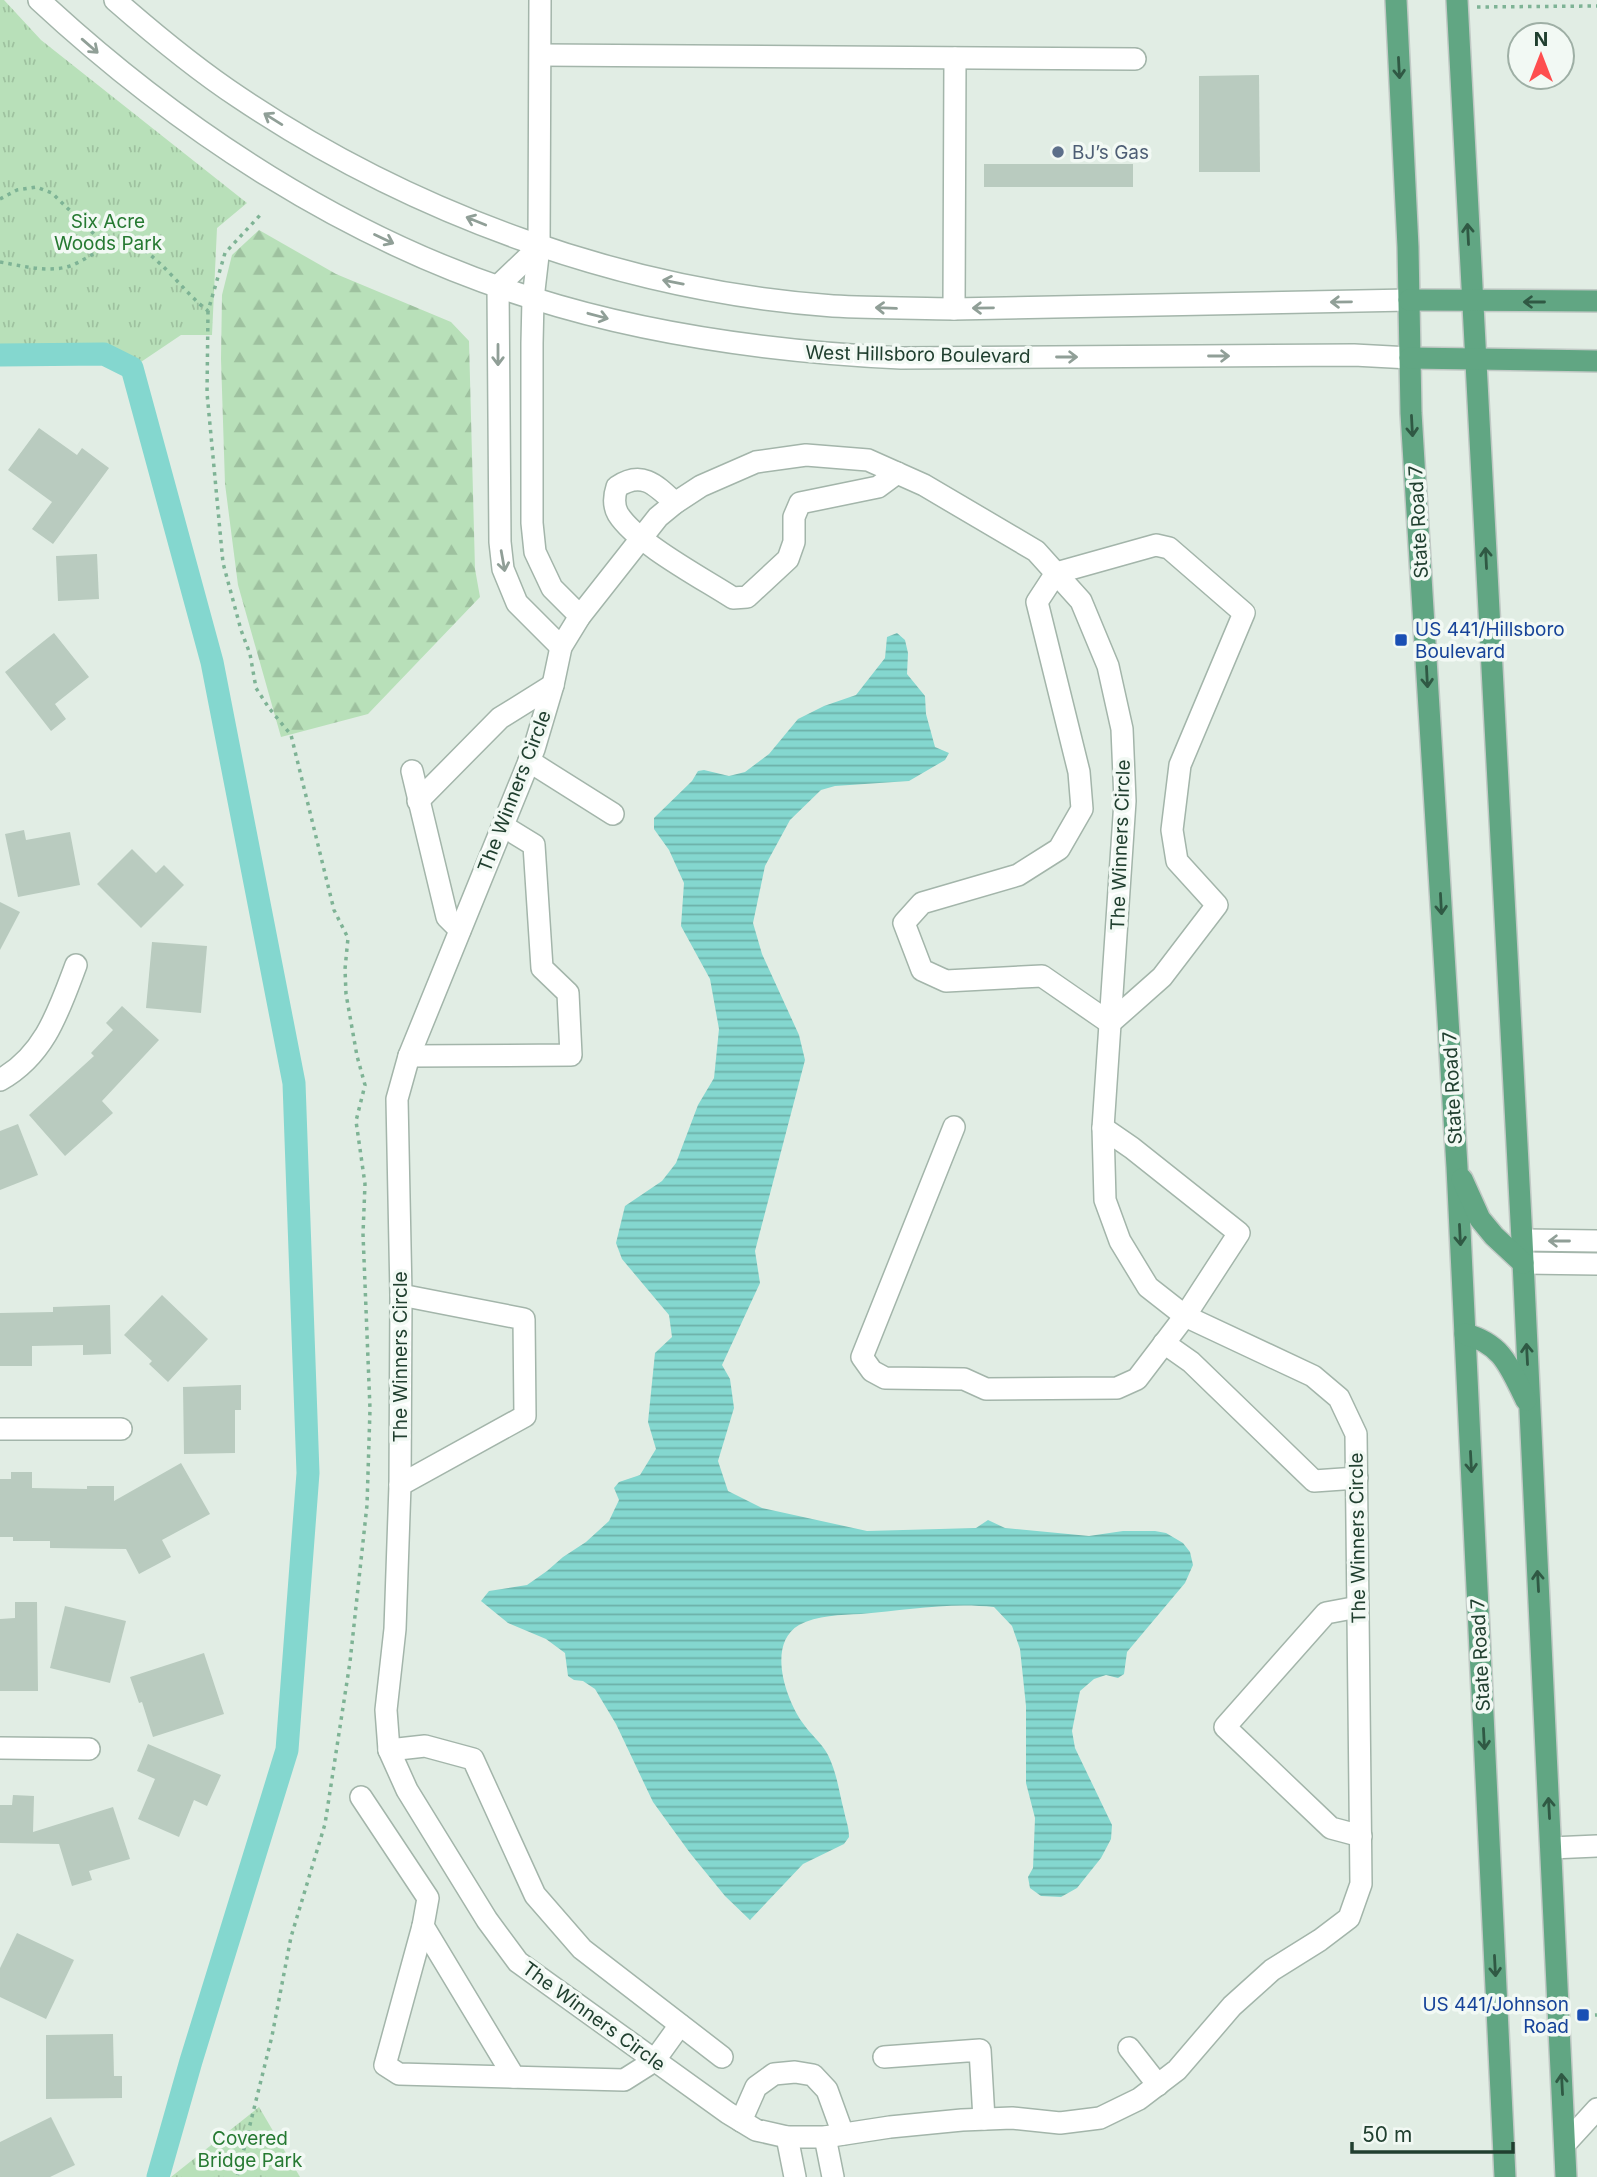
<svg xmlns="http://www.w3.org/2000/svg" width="1597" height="2177" viewBox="0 0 1597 2177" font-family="Inter,sans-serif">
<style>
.forest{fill:url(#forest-firs)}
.park{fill:url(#park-tufts)}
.water{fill:url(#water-rules)}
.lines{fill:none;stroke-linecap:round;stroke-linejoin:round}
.canal{stroke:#84d7cf;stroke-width:23}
.building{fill:#b9cbbf}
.minor-casing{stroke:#a3b5aa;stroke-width:24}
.major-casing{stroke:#c1c9c5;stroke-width:24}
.path{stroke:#7eb395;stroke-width:3.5;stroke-dasharray:3.5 5;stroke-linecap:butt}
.minor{stroke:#fff;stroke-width:21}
.major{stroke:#61a683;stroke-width:21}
.oneway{stroke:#909f97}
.oneway2{stroke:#305944}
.service-dot{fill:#5c6f8a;stroke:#f2f9f4;stroke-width:2.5}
.transit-dot{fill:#1a4fb4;stroke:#f2f9f4;stroke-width:2.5}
.labels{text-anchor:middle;stroke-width:7;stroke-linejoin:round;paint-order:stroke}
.service-label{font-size:19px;fill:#4e5e75;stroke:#f2f9f4;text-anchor:start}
.park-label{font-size:19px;fill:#267a32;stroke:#f2f9f4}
.street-label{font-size:19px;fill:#203f2f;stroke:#f2f9f4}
.transit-label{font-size:19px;fill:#164399;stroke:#f2f9f4;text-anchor:start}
</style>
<defs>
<pattern id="forest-firs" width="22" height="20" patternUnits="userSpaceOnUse" patternTransform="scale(1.75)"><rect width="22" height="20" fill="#b8e0b9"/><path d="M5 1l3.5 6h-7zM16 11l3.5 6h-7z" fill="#9ec19f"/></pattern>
<pattern id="park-tufts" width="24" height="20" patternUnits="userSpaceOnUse" patternTransform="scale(1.75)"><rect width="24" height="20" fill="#b8e0b9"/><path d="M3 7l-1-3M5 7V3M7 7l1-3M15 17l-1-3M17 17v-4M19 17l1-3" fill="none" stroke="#9ec19f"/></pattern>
<pattern id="water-rules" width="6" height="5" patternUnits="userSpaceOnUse" patternTransform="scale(1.75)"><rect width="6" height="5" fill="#84d7cf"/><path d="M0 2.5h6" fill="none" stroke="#6cb0a8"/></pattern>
</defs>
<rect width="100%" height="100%" fill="#e1ede4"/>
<polygon class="forest" points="259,230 336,274 451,322 469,341 475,569 480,597 368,714 281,737 238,585 225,484 221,359 222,295 232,255"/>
<g class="park">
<polygon points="0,0 4,0 41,40 247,203 217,228 212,335 181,335 132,368 104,354 0,355"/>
<polygon points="259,2107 300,2177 171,2177"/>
</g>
<path class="water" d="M897,633L905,640L908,653L907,674L925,696L926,714L935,747L949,753L945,760L909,781L835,786L821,790L790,820L765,866L753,923L762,954L799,1035L805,1060L755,1251L760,1283L722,1365L730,1379L734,1408L718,1461L728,1491L762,1508L867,1531L976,1528L988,1520L1005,1528L1089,1536L1123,1531H1155L1166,1533L1183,1543L1190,1552L1193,1565L1185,1583L1127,1652L1124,1674L1118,1678L1106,1675L1094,1679L1080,1691L1072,1731L1075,1748L1112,1825L1111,1839L1101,1858L1077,1888L1061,1897L1041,1896L1030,1888L1028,1877L1033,1868L1035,1818L1026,1783V1706L1020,1649L1012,1626L994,1607C950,1602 905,1610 861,1614C841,1615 817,1615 799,1625C767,1644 785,1697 802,1722C810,1734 821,1742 828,1755C837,1773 839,1792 844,1811C846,1821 849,1827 849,1837L844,1844L803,1864L750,1920L725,1896L690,1853L653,1802L616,1724L595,1689L583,1681L574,1680L568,1676L565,1653L546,1639L508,1623L481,1601L489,1591L527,1585L547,1571L563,1557L586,1542L609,1521L619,1500L614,1488L619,1482L640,1475L656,1449L648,1422L655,1353L672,1337L669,1315L622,1259L616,1243L625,1206L662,1181L676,1163L698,1105L714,1078L719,1029L710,979L681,926L684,883L669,850L654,829V818L692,781L698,771L704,770L729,776L745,772L769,754L798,719L824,706L856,695L885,658L887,637Z"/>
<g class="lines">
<polyline class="canal" points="0,355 104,354 132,368 212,662 294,1083 308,1473 287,1750 191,2061 158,2177"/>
</g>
<g class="building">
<polygon points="1259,75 1260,172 1199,172 1199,76"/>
<rect x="984" y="164" width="149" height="23"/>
<polygon points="39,428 77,455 82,448 109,468 53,544 32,529 52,502 8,470"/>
<polygon points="97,554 99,599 58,601 56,556"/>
<polygon points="54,633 89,677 55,704 66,719 51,731 5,672"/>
<polygon points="24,830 26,840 70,832 80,885 18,897 5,834"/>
<polygon points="132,849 156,873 164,865 184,885 141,928 97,884"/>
<polygon points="0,902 20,912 0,950"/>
<polygon points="152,942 207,946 201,1013 146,1008"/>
<polygon points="122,1006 159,1040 102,1101 113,1113 65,1156 29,1115 94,1056 91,1053 113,1030 106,1023"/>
<polygon points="18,1124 38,1175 0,1190 0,1131"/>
<polygon points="162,1295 208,1339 168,1382 149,1364 152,1361 124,1335"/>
<polygon points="110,1305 111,1354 83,1355 83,1345 32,1346 32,1366 0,1366 0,1313 53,1312 53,1307"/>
<polygon points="241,1385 241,1410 235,1410 235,1453 184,1454 183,1387"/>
<polygon points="181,1463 210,1514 162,1540 171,1557 139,1574 126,1549 50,1548 50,1541 13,1541 13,1537 0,1537 0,1479 11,1479 11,1472 32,1472 32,1488 87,1489 87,1486 114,1486 114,1501"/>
<polygon points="15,1602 37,1602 38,1691 0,1691 0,1619 15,1618"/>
<polygon points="65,1606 126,1621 110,1683 50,1668"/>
<polygon points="204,1653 224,1714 153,1737 142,1702 139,1703 130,1677"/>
<polygon points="148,1744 221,1775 207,1806 194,1800 179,1837 138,1819 155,1779 137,1771"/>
<polygon points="13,1795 34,1796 33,1832 113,1807 130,1859 89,1871 92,1880 72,1886 59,1844 0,1843 0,1805 12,1805"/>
<polygon points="17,1933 74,1960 46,2019 0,1997 0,1968"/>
<polygon points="113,2034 114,2076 122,2076 122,2098 46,2099 46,2035"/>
<polygon points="51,2117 75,2165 50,2177 0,2177 0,2142"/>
</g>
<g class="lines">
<g class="minor-casing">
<g id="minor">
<path d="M39,0C179,130 348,241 532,298C652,336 776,352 901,358L1354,355L1410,358"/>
<path d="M115,0C155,35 196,69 240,98C413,214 624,291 833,306C873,308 914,308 954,309L1409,300"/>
<polyline points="540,0 539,247 533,299 532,343 532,523 535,552 552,588 580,616"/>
<polyline points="541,55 1135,59"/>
<polyline points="539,247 498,286 500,542 503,569 517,603 561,647"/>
<polyline points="954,309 955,58"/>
<polygon points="806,455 868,460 924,485 1036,551 1081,601 1108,666 1122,729 1125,801 1103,1128 1105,1200 1120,1241 1148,1287 1185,1316 1313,1376 1339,1398 1356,1434 1361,1884 1349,1918 1320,1940 1272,1970 1232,2006 1177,2070 1139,2099 1100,2118 1060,2123 1012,2118 962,2120 890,2127 825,2137 787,2137 756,2130 728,2113 518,1962 487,1920 407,1790 389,1750 386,1710 395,1629 400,1485 401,1295 397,1099 409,1056 534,749 553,685 561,647 580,616 658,517 675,503 701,486 756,462"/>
<path d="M675,503C656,485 642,470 617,487C614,496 613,505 618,514C636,543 702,578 733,598L747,597L788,559L794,542V517L800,503L878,487L897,473"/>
<polygon points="1156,545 1169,548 1244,613 1180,765 1172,830 1177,861 1217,905 1162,977 1110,1023 1042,976 946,981 922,970 904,923 922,903 1018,875 1059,849 1082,809 1079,772 1037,602 1056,573"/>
<polyline points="529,761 613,814"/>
<polyline points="412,771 447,917 460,930"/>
<polyline points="418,801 500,718 553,685"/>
<polyline points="409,1056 571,1055 568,993 542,968 534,845 503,826"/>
<path d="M0,1080C45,1055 59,1010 76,965"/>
<polyline points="954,1127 862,1357 872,1371 885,1378 964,1379 986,1389 1117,1388 1137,1379 1185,1316 1239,1233 1132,1148 1103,1128"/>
<polyline points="1522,1240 1597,1241"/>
<polyline points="1523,1263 1597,1264"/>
<polyline points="1164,1343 1191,1362 1314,1481 1357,1478"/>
<polyline points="0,1429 121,1429"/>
<polyline points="400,1485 525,1416 524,1319 401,1295"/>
<polyline points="1358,1607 1326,1613 1225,1727 1331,1828 1361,1836"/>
<polyline points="0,1748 89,1749"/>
<polyline points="389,1750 425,1746 473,1759 535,1895 582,1949 722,2057"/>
<polyline points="361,1797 428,1898 423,1926 514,2077"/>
<polyline points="1551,1848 1597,1846"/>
<polyline points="423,1926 385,2065 399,2074 624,2080 654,2061 680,2025"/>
<polyline points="1129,2048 1158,2085"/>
<polyline points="884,2057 980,2050 984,2119"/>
<polyline points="741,2121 756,2087 774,2074 795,2072 813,2075 827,2090 843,2134"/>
<polyline points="787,2137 795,2177"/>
<polyline points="825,2137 833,2177"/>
<polyline points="1565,2144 1597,2109"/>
</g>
</g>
<g class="major-casing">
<g id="major">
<polyline points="1396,0 1408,247 1411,413 1457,1167 1505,2177"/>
<polyline points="1457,0 1522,1240 1566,2177"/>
<polyline points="1409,300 1597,301"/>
<polyline points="1410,358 1597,361"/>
<polyline points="1462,1179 1480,1219 1494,1236 1523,1263"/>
<path d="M1465,1334C1503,1344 1510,1368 1526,1400"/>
</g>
</g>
<g class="path">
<polyline points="1477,7 1597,6"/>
<polyline points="0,199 17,190 36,187 52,193 95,235 113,243"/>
<path d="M0,262C23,266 48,273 70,266C88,260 113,237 130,243C158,253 184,293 208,311L225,253L263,212"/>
<polyline points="208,311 207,393 223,563 241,630 250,654 256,688 269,708 291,735 334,910 348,938 345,969 346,994 357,1056 365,1085 356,1121 365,1184 363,1234 370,1409 367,1505 350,1662 325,1824 291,1937 272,2036 237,2177"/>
<polyline points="1578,2016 1597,2015"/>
</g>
<use href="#minor" class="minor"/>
<use href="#major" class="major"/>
</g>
<defs><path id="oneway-shaft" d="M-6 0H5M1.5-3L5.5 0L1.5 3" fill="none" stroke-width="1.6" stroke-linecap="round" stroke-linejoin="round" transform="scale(1.75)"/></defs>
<g class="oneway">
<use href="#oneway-shaft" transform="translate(90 46) rotate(41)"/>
<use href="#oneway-shaft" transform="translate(273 119) rotate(-148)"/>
<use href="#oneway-shaft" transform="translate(476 221) rotate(-158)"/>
<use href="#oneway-shaft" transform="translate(384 239) rotate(25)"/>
<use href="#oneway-shaft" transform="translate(673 282) rotate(-169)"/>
<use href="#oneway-shaft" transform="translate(1341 302) rotate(179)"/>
<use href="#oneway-shaft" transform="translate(886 308) rotate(-178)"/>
<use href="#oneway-shaft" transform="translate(983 308) rotate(179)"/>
<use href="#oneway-shaft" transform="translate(598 316) rotate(15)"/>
<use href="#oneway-shaft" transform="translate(498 355) rotate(90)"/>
<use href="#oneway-shaft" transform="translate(1219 356)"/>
<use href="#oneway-shaft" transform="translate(1067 357)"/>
<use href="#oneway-shaft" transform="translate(503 561) rotate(80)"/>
<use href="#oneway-shaft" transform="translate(1559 1241) rotate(-180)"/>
</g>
<g class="oneway2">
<use href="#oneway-shaft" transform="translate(1399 68) rotate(87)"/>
<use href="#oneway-shaft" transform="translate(1468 234) rotate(-93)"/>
<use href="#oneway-shaft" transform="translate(1534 302) rotate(180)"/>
<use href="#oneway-shaft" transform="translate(1412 426) rotate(87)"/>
<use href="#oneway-shaft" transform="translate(1486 558) rotate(-93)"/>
<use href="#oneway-shaft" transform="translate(1427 677) rotate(87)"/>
<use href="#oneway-shaft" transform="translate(1441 904) rotate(87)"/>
<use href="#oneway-shaft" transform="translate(1460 1235) rotate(87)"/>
<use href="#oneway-shaft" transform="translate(1527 1354) rotate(-93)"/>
<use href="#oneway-shaft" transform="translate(1471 1462) rotate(87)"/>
<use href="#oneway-shaft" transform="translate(1538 1581) rotate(-93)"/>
<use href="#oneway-shaft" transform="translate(1484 1739) rotate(87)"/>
<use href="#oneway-shaft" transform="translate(1549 1808) rotate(-93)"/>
<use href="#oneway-shaft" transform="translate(1495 1966) rotate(87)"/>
<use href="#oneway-shaft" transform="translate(1562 2084) rotate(-93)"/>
</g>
<circle class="service-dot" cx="1058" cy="152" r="7"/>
<g class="transit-dot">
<rect x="1394" y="633" width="14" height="14" rx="3.5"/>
<rect x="1576" y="2008" width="14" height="14" rx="3.5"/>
</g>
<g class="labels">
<g class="service-label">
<text x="1072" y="159">BJ’s Gas</text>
</g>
<g class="park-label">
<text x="108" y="228">Six Acre<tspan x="108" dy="22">Woods Park</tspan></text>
<text x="250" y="2145">Covered<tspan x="250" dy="22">Bridge Park</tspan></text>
</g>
<g class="street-label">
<text transform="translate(918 354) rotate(1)" y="7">West Hillsboro Boulevard</text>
<text transform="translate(1418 522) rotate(-93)" y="7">State Road 7</text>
<text transform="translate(514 791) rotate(-69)" y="7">The Winners Circle</text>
<text transform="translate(1120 845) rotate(-88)" y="7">The Winners Circle</text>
<text transform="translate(1452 1088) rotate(-93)" y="7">State Road 7</text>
<text transform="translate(400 1357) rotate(-90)" y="7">The Winners Circle</text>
<text transform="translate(1357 1538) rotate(-91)" y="7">The Winners Circle</text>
<text transform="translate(1480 1655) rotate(-93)" y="7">State Road 7</text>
<text transform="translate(594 2016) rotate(36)" y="7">The Winners Circle</text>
</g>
<g class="transit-label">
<text x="1415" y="636">US 441/Hillsboro<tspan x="1415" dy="22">Boulevard</tspan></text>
<text x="1569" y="2011" text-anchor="end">US 441/Johnson<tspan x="1569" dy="22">Road</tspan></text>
</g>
</g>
<g transform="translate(1541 56)"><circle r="33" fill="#f2f9f4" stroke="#9eafa5" stroke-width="2"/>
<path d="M0-5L12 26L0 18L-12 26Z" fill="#fe4e4f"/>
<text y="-10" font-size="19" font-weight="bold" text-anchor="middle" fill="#203f2f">N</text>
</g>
<path d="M1352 2142v10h161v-10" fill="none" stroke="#203f2f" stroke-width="3.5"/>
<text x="1362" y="2142" font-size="21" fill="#203f2f" stroke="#f2f9f4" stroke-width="5" paint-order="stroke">50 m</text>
</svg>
